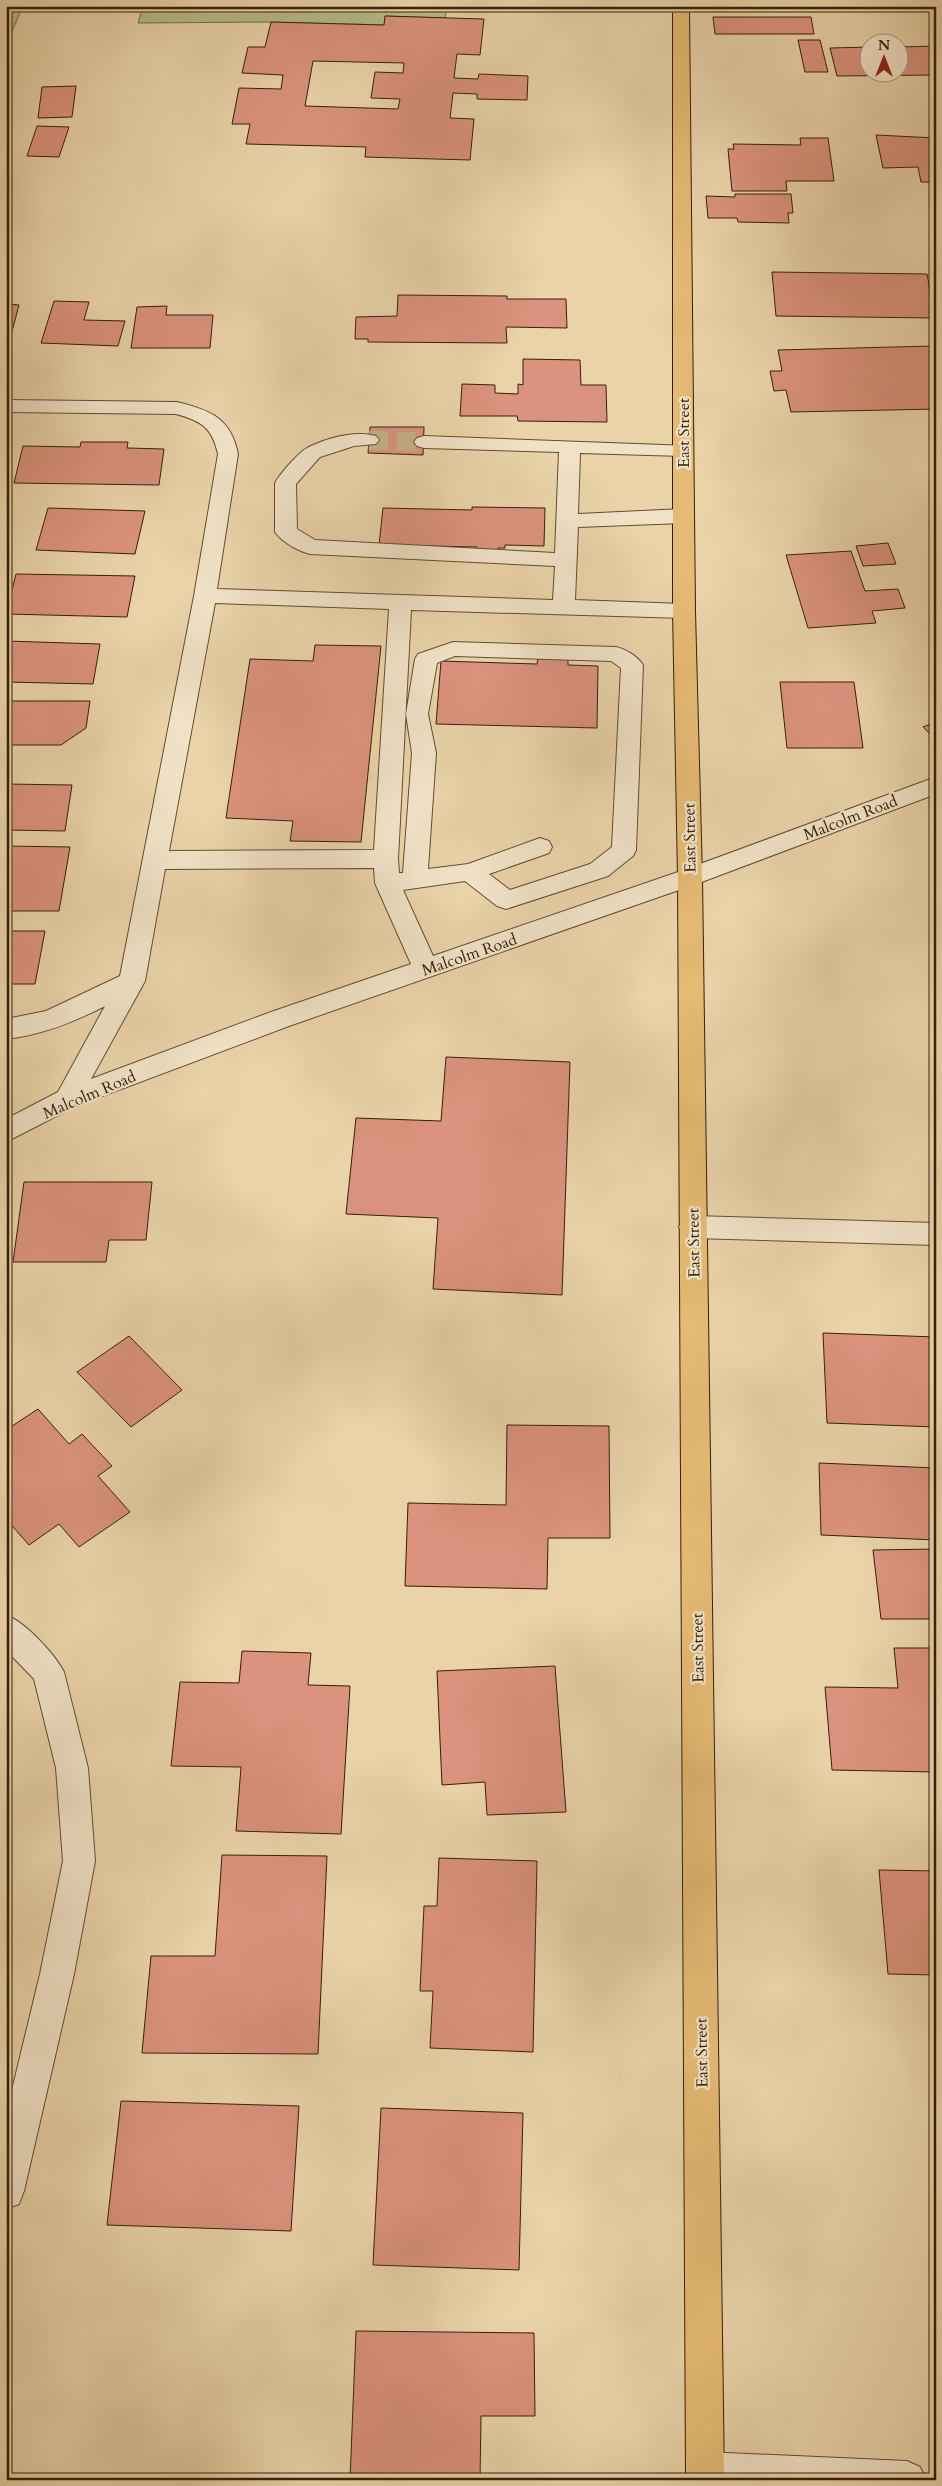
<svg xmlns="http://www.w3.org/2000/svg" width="942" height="2486" viewBox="0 0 942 2486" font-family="Cardo,serif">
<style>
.green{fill:#b5bc89;stroke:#746e48}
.building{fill:#db927e;stroke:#342008;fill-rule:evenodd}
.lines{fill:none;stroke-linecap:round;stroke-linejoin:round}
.minor-tunnel{stroke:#c6af89;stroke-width:19;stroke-dasharray:19 9;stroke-linecap:butt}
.minor-casing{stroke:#624d30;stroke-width:2}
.major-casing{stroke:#342008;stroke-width:2}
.minor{fill:#f1e2c7;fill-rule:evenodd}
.major{fill:#e5ba74;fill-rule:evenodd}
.labels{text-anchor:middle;stroke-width:4.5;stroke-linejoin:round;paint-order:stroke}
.street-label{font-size:16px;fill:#342008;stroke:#f1e2c7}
</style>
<rect width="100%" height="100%" fill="#ead3a9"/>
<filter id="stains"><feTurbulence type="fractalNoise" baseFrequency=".004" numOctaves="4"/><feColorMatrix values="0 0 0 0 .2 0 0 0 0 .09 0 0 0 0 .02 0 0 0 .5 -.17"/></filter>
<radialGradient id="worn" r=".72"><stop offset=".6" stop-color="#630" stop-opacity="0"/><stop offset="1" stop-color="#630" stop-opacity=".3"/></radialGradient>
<g class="green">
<polygon points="6,6 23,6 6,45"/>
<polygon points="143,6 447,6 445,18 386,16 384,25 271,22 138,23"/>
</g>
<g class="building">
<path d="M385,16L484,19L480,55L457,54L454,78L478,79L479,74L528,76L527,100L477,99V94L453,93L450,118L474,119L470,160L365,157L366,147L246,144L250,124H232L239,88L281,89L283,75L242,73L248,47H265L271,22L384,25ZM313,61L404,63L403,73L375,72L371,98L400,99L398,109L305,106Z"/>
<polygon points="713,17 811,17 814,34 715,34"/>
<polygon points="895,37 896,42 873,42 872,38"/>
<polygon points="798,40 820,40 828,72 805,72"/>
<polygon points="936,46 936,75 837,76 830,48 870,47 870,72 900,72 900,47"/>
<polygon points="76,86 72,117 38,118 42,87"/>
<polygon points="37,126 69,127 59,157 27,156"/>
<polygon points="876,135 936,138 936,182 921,182 918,167 883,168"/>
<polygon points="800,138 828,138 834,181 786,181 787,191 732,191 728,149 734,149 733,144 801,145"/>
<polygon points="735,194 791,194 793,213 788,213 789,223 738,222 737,218 708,218 706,196 735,197"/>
<polygon points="772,272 927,274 935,318 776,316"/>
<polygon points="398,295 507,296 507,299 566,299 567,328 506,327 507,343 368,342 368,339 355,339 356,317 397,316"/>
<polygon points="54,301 89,302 84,320 125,321 118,346 41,343"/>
<polygon points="6,304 19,305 6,354"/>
<polygon points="167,306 166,315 213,315 210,348 131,348 137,307"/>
<polygon points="933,346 936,355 936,409 791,412 786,390 774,391 770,371 782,371 778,350"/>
<polygon points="523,359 580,360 581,385 606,385 607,422 518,421 517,416 460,416 462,384 495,385 495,393 518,394 518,384 523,385"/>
<polygon points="370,427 424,427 423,455 368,453"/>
<polygon points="81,442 128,442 127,448 164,449 159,485 14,483 23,446 80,447"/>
<polygon points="472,507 545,508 544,546 505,545 505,548 498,548 498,553 477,552 477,547 379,545 383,508 472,510"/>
<polygon points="48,508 145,511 135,554 36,550"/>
<polygon points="888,543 896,564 863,566 856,546"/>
<polygon points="851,551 865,591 898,589 905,608 872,611 876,623 808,628 786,555"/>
<polygon points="16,574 135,576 127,617 6,614"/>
<polygon points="6,641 100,644 93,684 6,682"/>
<polygon points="315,645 381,646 361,842 290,841 293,821 226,818 250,659 313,661"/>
<polygon points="538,657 568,658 568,665 598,666 597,728 436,724 441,661 537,664"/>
<polygon points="780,682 854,682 863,748 787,748"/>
<polygon points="6,701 90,701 86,728 61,745 6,745"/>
<polygon points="936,722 936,740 923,727"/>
<polygon points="6,784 72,785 65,831 6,830"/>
<polygon points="6,846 70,847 59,911 6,911"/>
<polygon points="6,931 45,931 35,984 6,984"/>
<polygon points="446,1057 570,1062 562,1295 433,1289 438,1218 346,1214 356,1118 441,1121"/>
<polygon points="24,1182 152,1182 146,1240 109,1240 106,1262 13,1262"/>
<polygon points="823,1333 936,1337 936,1427 827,1423"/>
<polygon points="129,1336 182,1390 131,1427 77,1372"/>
<polygon points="38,1409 69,1444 82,1434 112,1466 98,1476 130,1512 79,1547 59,1524 29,1545 6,1519 6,1430"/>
<polygon points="507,1425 609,1426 610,1538 548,1538 547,1589 405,1586 408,1503 506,1505"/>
<polygon points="819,1463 936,1468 936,1540 821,1535"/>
<polygon points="936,1549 936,1619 881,1619 873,1550"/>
<polygon points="894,1648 936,1648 936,1772 832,1770 825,1687 898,1688"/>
<polygon points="242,1651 311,1653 308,1685 350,1686 341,1834 236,1831 241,1767 171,1766 180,1682 239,1683"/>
<polygon points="555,1666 566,1812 487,1815 485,1782 442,1785 437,1671"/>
<polygon points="222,1855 327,1856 318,2054 142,2053 151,1956 215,1956"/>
<polygon points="439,1858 537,1861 533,2052 430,2048 433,1991 420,1991 424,1906 437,1906"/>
<polygon points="879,1870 936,1871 936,1975 888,1974"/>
<polygon points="121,2101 299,2106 291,2231 107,2225"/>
<polygon points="381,2108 523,2113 519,2270 373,2265"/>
<polygon points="356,2331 534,2333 535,2416 481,2416 480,2480 350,2480"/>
</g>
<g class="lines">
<polyline class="minor-tunnel" points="369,440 424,442"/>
<g class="minor-casing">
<g id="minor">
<path d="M6,400L177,402C210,410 231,418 238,454L217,589L553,600L555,566L310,554C298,551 282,542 275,532V483C280,474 298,453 307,448C326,438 355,430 376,436L379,440L376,444L354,446L320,457L296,484L297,529L315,540L555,553L559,452L424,448L417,446L414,442L417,438L424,436L690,446L693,450L690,454L683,456L580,453L578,514L683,509L691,511L694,516L691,521L683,523L578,527L575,600L684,604L692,606L695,611L692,616L684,618L411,610L398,859L399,873H403L412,753L406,714L415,659L418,654L453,642L616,647C626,649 637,656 643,665L636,850L633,856L608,876L506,909L497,906L465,881L403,890L433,956L681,871L936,777V794L699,883L289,1026L76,1106L6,1142V1119L58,1092L105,1006C74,1022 42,1035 6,1039V1019L46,1011L120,976L194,596L218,454C212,427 201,421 176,414L6,412ZM215,603L389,609L374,850L169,851ZM455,656L611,661L621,668L612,847L590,864L510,890L489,874L549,853L552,847L549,841L540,838L468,864L428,869L436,753L428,714L437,663ZM374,868L375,883L411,964L271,1012L91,1079L145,981L165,869Z"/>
<polygon points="693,1216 936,1223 936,1245 693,1238 683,1235 679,1227 683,1219"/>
<path d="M6,1615C25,1622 55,1654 64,1672L88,1768L95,1861L74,1974L24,2191L19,2204L6,2209V2115L40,1974L63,1861L56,1768L34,1679L6,1650Z"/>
<polygon points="705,2452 907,2461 920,2467 926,2480 690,2480 686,2471 692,2458"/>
</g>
</g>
<g class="major-casing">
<polygon id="major" points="673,6 689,6 695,611 702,877 724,2480 686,2480 678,877 673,611"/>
</g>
<use href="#minor" class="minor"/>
<use href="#major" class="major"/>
</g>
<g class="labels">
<g class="street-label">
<text transform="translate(683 433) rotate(-90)" y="6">East Street</text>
<text transform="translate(850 817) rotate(-21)" y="6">Malcolm Road</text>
<text transform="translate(689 838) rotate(-91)" y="6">East Street</text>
<text transform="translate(469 954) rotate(-19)" y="6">Malcolm Road</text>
<text transform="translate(89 1094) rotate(-23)" y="6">Malcolm Road</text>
<text transform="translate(693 1243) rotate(-91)" y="6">East Street</text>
<text transform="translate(697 1648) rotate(-91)" y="6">East Street</text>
<text transform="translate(701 2053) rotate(-91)" y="6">East Street</text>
</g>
</g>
<rect width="942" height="2486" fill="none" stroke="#ead3a9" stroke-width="25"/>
<rect x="8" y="8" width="927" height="2471" fill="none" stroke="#342008" stroke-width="2.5"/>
<rect x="12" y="12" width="917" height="2461" fill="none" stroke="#342008"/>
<g transform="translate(884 58)"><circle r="24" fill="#f1e2c7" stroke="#a5947b"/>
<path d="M0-4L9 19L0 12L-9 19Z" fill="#8f2418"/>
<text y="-8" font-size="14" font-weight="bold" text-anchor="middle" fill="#342008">N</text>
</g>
<rect width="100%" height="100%" filter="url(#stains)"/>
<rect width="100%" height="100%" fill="url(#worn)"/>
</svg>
